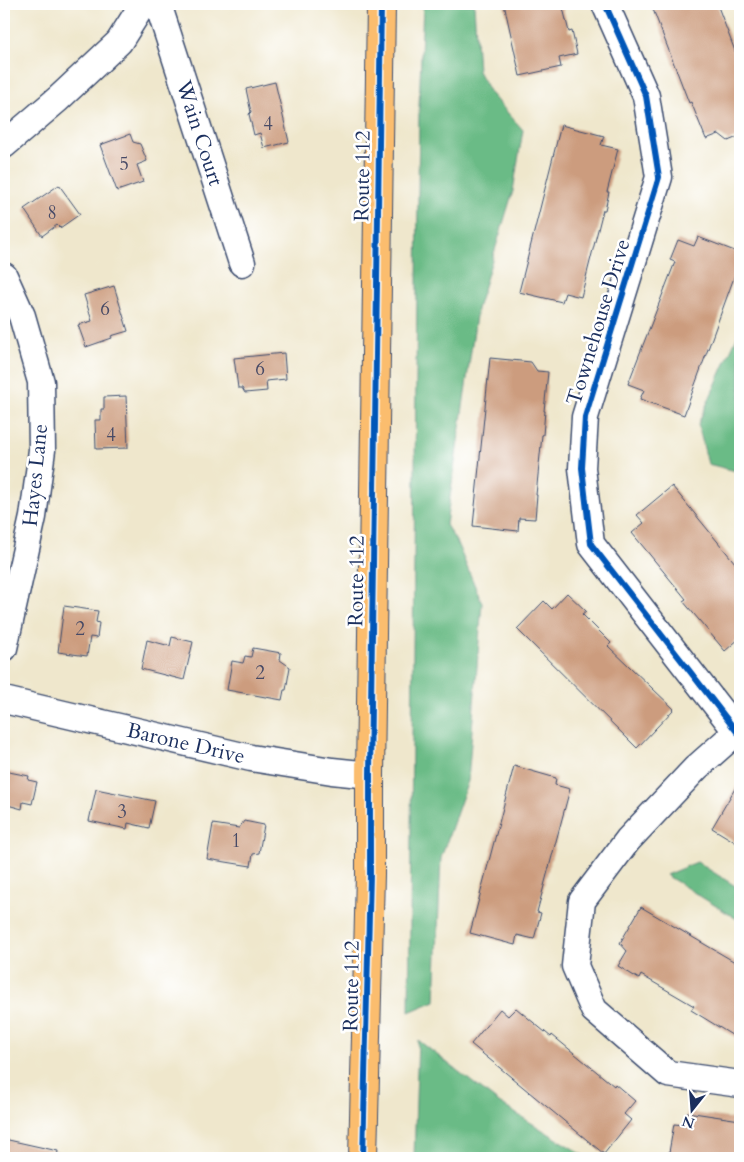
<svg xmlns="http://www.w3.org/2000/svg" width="744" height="1162" viewBox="0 0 744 1162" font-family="Cardo,serif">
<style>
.forest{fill:#6bbb86;stroke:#437572}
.building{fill:#cc9c7e}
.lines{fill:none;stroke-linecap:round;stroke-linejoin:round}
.minor-casing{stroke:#3b4b6e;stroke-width:29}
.major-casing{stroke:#3b4b6e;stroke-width:30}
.minor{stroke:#fff;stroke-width:26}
.major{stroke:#fbbd6e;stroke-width:28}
.cycleway-casing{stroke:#fff;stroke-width:9}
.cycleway{stroke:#0057b8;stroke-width:6}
.labels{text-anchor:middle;stroke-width:5;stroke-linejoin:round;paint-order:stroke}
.number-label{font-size:19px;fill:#474a66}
.street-label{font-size:21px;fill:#1b2f5e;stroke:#fff}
</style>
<rect width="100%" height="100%" fill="#fff"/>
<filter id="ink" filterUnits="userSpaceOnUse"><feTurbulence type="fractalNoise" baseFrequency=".02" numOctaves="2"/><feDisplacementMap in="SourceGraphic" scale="10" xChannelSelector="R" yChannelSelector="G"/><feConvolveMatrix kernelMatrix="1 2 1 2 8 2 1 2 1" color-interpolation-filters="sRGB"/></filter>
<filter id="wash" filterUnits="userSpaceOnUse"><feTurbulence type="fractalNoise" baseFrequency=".0096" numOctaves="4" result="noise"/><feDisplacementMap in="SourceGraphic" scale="20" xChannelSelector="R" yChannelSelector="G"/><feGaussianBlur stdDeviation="1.12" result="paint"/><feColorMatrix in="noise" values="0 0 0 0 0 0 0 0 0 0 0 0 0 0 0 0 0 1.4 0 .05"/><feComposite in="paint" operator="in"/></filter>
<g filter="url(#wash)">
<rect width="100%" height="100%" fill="#efe7cc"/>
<g class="forest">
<polygon points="423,4 474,4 478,71 490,93 523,130 513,191 477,309 446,525 457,543 482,603 468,781 441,858 435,1001 409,1012 419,107"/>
<polygon points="740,330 740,472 708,464 698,424"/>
<polygon points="697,862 740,889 740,921 666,875"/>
<polygon points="418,1040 499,1103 588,1158 414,1158"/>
</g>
<g id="blocks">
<g class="building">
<polygon points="504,4 562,4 569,32 572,31 577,54 559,58 561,67 520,76"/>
<polygon points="651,4 717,4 740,64 740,136 728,141 719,134 706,139 691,102 689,103"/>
<polygon points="275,82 289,142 264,148 260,133 254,135 249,114 251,112 246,89"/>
<polygon points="561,125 604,136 601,145 618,149 607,192 609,192 605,210 603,210 581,297 565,293 562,302 519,292"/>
<polygon points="130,134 133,142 140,144 147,161 137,165 143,182 117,191 100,145"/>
<polygon points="59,185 80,214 60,228 57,225 42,236 24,209"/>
<polygon points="698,237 740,253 740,261 684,415 640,399 644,390 628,384 675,262 670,260 678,240 694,246"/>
<polygon points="114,286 128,331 111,336 112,338 86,347 78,325 92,321 84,295"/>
<polygon points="284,353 286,379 266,381 267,391 245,393 242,388 238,388 234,358"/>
<polygon points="490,358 531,362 537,371 548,372 544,411 545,411 543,435 542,435 536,495 537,495 535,519 519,518 518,531 473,526"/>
<polygon points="126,396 128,448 96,449 95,420 101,420 101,409 104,409 104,397"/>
<polygon points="672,486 740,569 740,638 725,651 683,601 686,599 632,533 644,523 637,515"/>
<polygon points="567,593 586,611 582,614 611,643 608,646 674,709 637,748 517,629 544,601 552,609"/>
<polygon points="64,606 98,611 96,622 99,623 97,638 90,637 87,656 58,652"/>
<polygon points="172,637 193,642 184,680 141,669 147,640 170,646"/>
<polygon points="253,648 281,653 280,660 290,667 286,690 284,690 282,700 227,690 232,661 243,663 245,656 251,657"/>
<polygon points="514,766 556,778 555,785 570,789 537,912 541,913 534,939 517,935 515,945 470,933"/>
<polygon points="4,771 29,776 28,780 37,782 32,804 23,802 22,809 4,804"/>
<polygon points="740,780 740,845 712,828"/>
<polygon points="96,789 155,801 149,828 128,823 127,829 89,821"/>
<polygon points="244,821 264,825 259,853 253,854 251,866 207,859 213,824 239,828"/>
<polygon points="641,907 740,965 740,1040 691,1010 694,1006 641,975 639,979 618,966 627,951 620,943"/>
<polygon points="516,1008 551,1037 552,1035 614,1086 615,1084 635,1101 624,1114 631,1120 604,1154 471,1044 500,1009 508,1016"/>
<polygon points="687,1112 740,1120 740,1158 668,1158 674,1124 685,1125"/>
<polygon points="4,1139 58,1151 57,1158 4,1158"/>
</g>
</g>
</g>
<g filter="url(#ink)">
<use href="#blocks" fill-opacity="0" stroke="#3b4b6e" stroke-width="1"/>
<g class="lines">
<g class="minor-casing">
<g id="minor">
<polyline points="158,4 242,263"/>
<polyline points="605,4 646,96 659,177 585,417 582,468 591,544 737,732 740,734"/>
<polyline points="4,145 58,99 119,42 143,4"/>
<polyline points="4,276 22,316 41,382 42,450 33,517 4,648"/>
<polyline points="4,700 251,758 332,771 370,775"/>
<polyline points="740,729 696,768 628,840 582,901 575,966 594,1010 668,1074 740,1084"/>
</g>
</g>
<g class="major-casing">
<polyline id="major" points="363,1158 370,874 370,775 381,4"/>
</g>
<use href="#minor" class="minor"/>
<use href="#major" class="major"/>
<g class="cycleway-casing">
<g id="cycleway">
<polyline points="605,4 646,96 659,177 585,417 582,468 591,544 737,732 740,734"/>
<polyline points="363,1158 370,874 370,775 381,4"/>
</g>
</g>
<use href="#cycleway" class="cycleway"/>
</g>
</g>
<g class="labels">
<g class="number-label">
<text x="268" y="130">4</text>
<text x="124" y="170">5</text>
<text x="52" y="219">8</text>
<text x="105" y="315">6</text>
<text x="260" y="375">6</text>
<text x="111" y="441">4</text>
<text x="80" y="635">2</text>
<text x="260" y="679">2</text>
<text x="122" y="818">3</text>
<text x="236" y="847">1</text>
</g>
<g class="street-label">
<text transform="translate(200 133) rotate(72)" y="7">Wain Court</text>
<text transform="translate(362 176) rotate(-89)" y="7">Route 112</text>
<text transform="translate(598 322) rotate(-73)" y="7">Townehouse Drive</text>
<text transform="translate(35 475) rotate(-84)" y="7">Hayes Lane</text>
<text transform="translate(356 581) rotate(-89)" y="7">Route 112</text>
<text transform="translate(186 743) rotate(13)" y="7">Barone Drive</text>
<text transform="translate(351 986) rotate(-89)" y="7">Route 112</text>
</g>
</g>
<rect width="744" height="1162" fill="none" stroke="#fff" stroke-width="20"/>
<g transform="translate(692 1110) rotate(197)" stroke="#ffffff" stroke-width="4" paint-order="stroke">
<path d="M0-4L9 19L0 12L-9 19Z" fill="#1b2f5e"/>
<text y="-8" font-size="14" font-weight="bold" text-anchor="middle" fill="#1b2f5e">N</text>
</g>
</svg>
